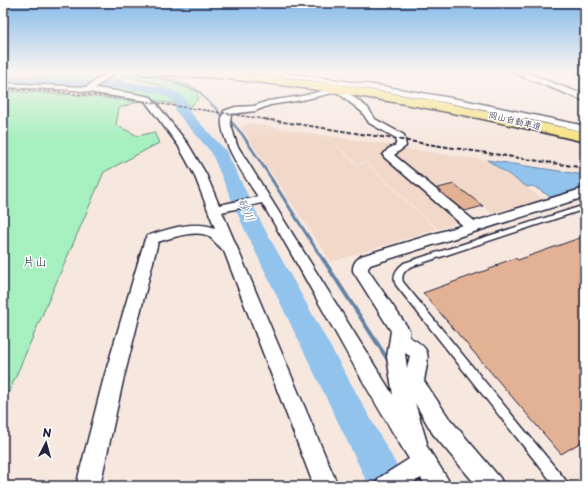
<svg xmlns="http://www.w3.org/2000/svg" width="588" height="489" viewBox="0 0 588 489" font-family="'Playpen Sans','Klee One',sans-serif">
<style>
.built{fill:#f1d8c9}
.green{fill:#a6efbe;stroke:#64887c}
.water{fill:#91c3ed;stroke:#6583a6}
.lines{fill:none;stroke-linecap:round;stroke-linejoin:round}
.stream-far4{stroke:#6583a6;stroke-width:2}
.stream-far3{stroke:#6583a6;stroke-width:2.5}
.stream-far2{stroke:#6583a6;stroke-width:3}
.stream-far1{stroke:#6583a6;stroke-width:4}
.stream{stroke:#6583a6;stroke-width:5.5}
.river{fill:#91c3ed;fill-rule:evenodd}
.building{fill:#e3b295;stroke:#22223b}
.service-casing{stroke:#22223b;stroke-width:3}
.minor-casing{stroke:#22223b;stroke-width:3}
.tertiary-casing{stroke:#22223b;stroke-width:3}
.motorway-casing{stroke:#22223b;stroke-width:3}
.service{fill:#fff;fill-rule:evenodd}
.minor{fill:#fff;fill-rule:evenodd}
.tertiary{fill:#fff;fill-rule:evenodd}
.motorway{fill:#f6e381;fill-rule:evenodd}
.rail-far1{stroke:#22223b;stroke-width:1.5;stroke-dasharray:3.5 1.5;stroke-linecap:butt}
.rail{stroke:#22223b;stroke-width:2;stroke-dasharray:4.5 2;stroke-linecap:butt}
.labels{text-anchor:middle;stroke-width:3;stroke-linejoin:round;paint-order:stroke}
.far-street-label{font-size:9px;fill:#22223b;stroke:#fff}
.water-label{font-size:12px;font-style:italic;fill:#495a79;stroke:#fff}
.neighbourhood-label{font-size:12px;fill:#22223b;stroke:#fff}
</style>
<rect width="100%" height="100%" fill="#f7e8df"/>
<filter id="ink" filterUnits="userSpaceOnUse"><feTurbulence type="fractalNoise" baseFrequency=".025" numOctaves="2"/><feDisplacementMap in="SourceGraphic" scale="8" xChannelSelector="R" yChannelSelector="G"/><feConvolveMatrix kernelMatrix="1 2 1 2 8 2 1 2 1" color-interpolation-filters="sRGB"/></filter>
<g filter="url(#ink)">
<g class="built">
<polygon points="249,123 327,136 356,165 366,163 436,229 331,262 241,127"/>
<polygon points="328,136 396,146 383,153 383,156 458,219 459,222 438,229 366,162 357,164"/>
<polygon points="406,149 485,160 543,199 492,213 453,183 432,188 397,158 396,156 398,153"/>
</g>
<g class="green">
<polygon points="68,72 90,72 99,80 86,88 3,84 3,77 50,77"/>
<path d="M118,73C145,73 171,77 197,89L198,99L191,106L157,101L149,97L128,93L94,88L110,78L121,81L116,87L161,92L162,89L161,86L154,83L115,74Z"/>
<polygon points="3,91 77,95 138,102 119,108 116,125 138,136 154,132 159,143 104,172 3,406"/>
</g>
<polygon class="water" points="487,160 585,175 585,187 551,197 533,186 527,187"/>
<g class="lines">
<g class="stream-far4">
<polyline points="510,73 534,81"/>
<polyline points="150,74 200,92 204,98 218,110 218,113 225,117"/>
</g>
<polyline class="stream-far3" points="230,120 242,134 273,181"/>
<polyline class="stream-far2" points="272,180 323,260"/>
<polyline class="stream-far1" points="323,259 388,360"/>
<polyline class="stream" points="388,359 390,363"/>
<g class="river">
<polygon points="564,72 585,72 585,77 569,75"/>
<polygon points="3,78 134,83 166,88 179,93 188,103 187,109 226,151 263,226 401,473 406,486 369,486 243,226 211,152 177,113 175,110 176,104 171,99 159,93 134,89 3,84"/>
</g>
</g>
<g class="building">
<polygon points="454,184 483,206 461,212 434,189"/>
<polygon points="585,236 585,440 561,454 423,293 498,266 496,265 515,258 518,260"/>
</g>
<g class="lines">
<g class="service-casing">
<path id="service" d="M585,205V209L410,267C404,271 401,275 403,282L567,482L569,486H555L396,285C392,276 396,269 404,263Z"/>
</g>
<g class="minor-casing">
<g id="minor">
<path d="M108,72H116L95,88L130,93L151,97L188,144L206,174L219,205L258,197C246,178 213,133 224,111L235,107L254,106L268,101L302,96L334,88L343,89L368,108L375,119L404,135L406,146L394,155L478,224L480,227L478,230L473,231L468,230L384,157L383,155L388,149L396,145V138L369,123L362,112L337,92L302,100L270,105L255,111L231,114L230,122L237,145L393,395L387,357L391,331L353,271C352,260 363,253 372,256L374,260L368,268V270L406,325L409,330V337C434,350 428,356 424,381L449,418L500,478L504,486H477L433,434L415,403L427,443L426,445L447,478L451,486H425L421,478L408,486H375L379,478L409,459C357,375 312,288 262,203L222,212L338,486H314L224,251C218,246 214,240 208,236C197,229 170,238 158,242L123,381L100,486H76L103,381L145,239L147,236C168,229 194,220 215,228L194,174L178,145L145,101L75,90L3,87V83L86,87ZM405,353L410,356L407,368Z"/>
<path d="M138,72C150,72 198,70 205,75L201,77L141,74Z"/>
<path d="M254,72H279L381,86L463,100L585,126V132C476,107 368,86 257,74Z"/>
<polygon points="577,72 585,72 585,75 578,73"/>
</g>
</g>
<g class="tertiary-casing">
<g id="tertiary">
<polygon points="511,72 524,72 585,95 585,101"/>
<polygon points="585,188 585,197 373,264 367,266 361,264 358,260 361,256"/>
</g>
</g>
<g class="motorway-casing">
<path id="motorway" d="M179,72H235L336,84L436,101L585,132V142C452,110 320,86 184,75Z"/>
</g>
<use href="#service" class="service"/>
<use href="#minor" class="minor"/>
<use href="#tertiary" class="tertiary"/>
<use href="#motorway" class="motorway"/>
<polyline class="rail-far1" points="3,89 57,92 129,99 270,120"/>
<polyline class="rail" points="264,119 585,168"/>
</g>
</g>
<linearGradient id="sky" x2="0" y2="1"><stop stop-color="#85baea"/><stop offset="0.51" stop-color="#fbf5f1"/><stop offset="1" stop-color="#fbf5f1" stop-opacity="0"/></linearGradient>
<rect width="588" height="141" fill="url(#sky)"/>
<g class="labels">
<g class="far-street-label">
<text transform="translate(515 121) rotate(13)" y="3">岡山自動車道</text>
</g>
<g class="water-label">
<text transform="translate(246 210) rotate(65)" y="4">砂川</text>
</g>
<g class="neighbourhood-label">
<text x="35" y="266">片山</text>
</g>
</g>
<rect width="588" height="489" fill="none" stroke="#fff" stroke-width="16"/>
<rect x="8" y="8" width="572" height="473" fill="none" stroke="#22223b" stroke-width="1.5" filter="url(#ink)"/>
<g transform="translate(46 443) rotate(6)" stroke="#ffffff" stroke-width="3" paint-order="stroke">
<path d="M0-3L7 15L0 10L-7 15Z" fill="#22223b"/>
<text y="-6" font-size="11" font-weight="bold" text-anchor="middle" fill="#22223b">N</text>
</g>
</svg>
